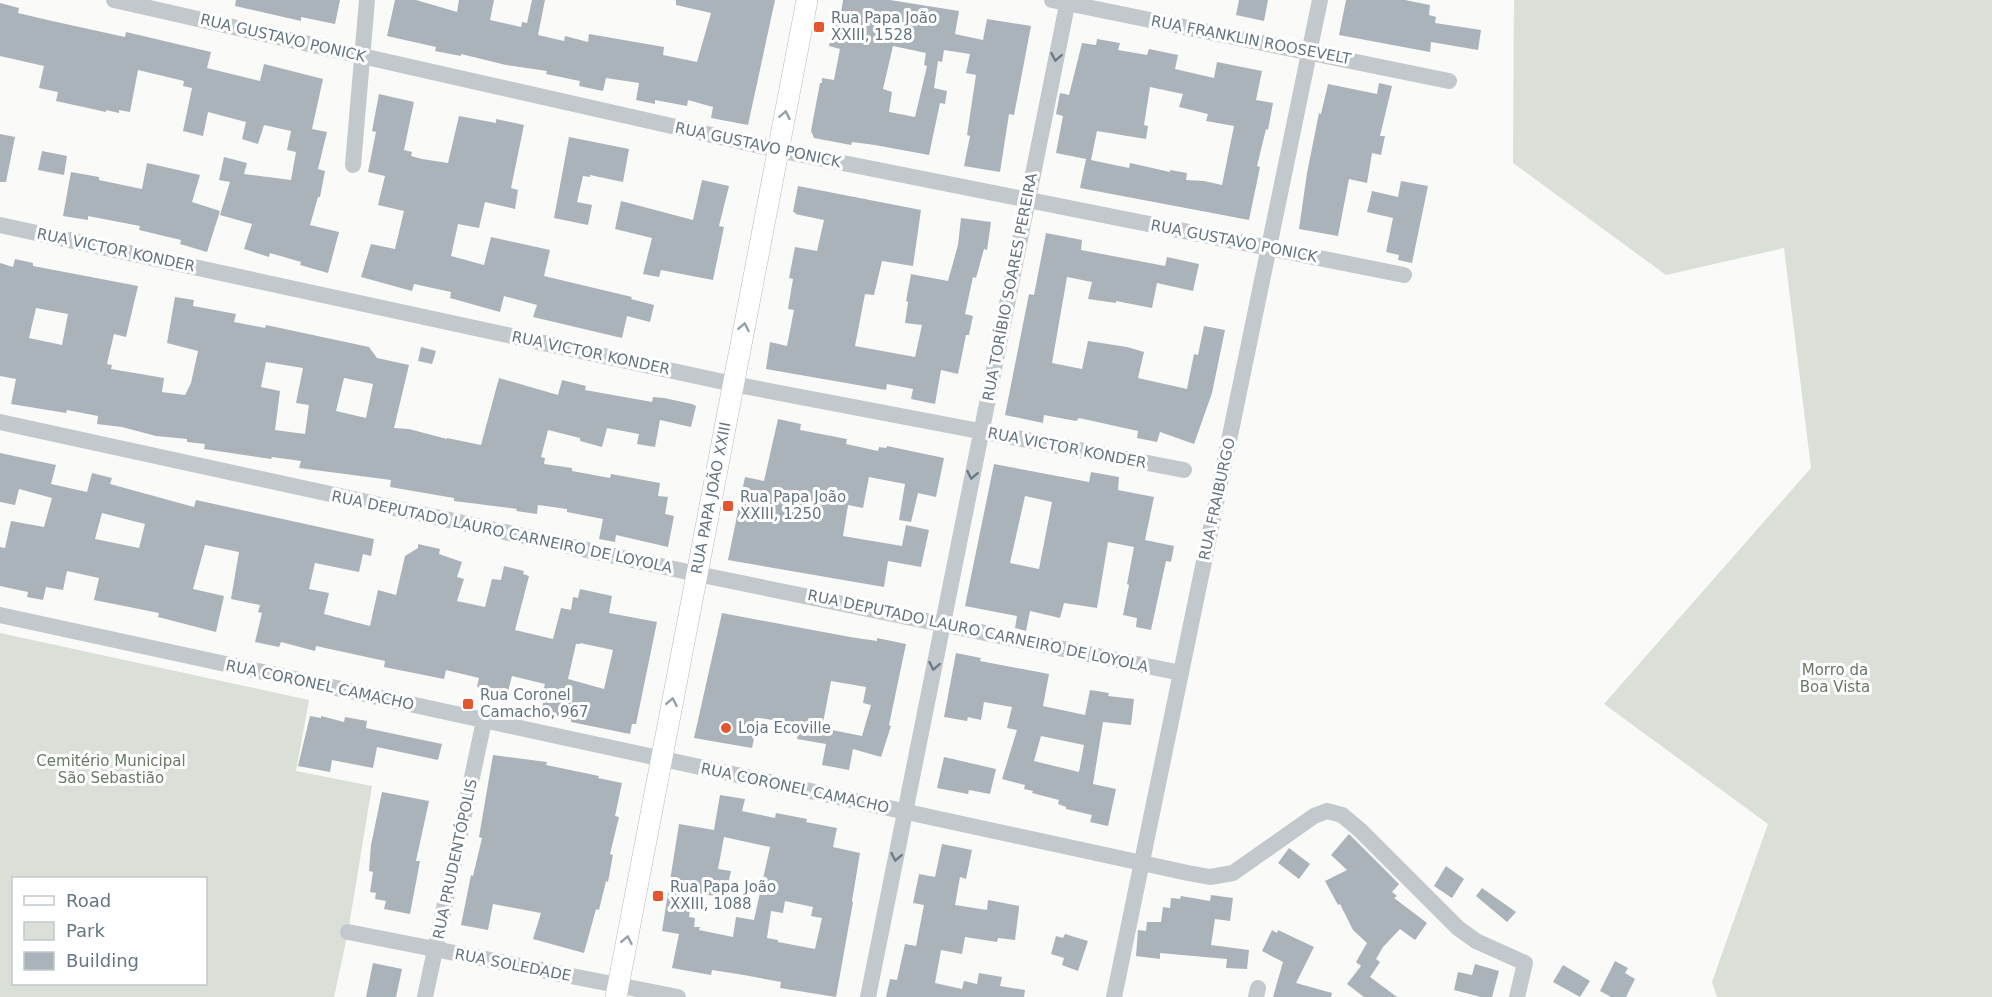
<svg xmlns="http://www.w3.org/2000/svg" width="1992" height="997" viewBox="0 0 1992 997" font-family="'DejaVu Sans',sans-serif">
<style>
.green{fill:#dadfd7;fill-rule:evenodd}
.building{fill:#aab3b9;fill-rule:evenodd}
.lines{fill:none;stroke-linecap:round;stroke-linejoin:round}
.major-casing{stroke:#b5babe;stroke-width:22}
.minor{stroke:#c3c8cc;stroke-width:16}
.major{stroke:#fff;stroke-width:21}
.oneway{stroke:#6a7a87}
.oneway2{stroke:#939fa8}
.poi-dot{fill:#e4572e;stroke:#fff;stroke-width:2}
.labels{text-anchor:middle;stroke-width:6;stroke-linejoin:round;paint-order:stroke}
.poi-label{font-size:15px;fill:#657683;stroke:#fff;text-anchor:start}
.street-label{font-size:15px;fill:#657683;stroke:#fff}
.park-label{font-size:15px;fill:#687a64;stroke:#fff}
</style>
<rect width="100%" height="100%" fill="#fafaf8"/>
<g class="green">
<polygon points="1514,0 1992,0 1992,997 1717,997 1712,982 1768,824 1604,704 1811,468 1784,248 1666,275 1513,163"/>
<path d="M0,633L309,700L296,771L372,786L348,932L334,997H0ZM14,878H206V984H14Z"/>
</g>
<g class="building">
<polygon points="236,0 340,0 335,24 301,17 301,21 235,6"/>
<polygon points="395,0 416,0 457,12 459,0 494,0 490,20 521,27 522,22 527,23 532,0 545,0 538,35 564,41 565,36 588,42 589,34 664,47 663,55 697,62 711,13 676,5 676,0 775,0 748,125 711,118 713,107 688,100 687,106 655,100 655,104 636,100 639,83 606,78 603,91 579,86 580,81 546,74 547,71 506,65 461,54 461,56 435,51 436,47 387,36"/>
<path d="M843,0H890L959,11L955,34L983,40L987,19L1031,26L1014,115L1009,114L1000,172L964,166L970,136L967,135L976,75L966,73L970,54L944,50L942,62L938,61L934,88L947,91L945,104L940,103L929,155L875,145L852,142L851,145L814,138L811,131L820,83H822V78L834,80L840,49L829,46L835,18L840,19ZM893,46L926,53L924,65L927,66L915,117L889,112L892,92L883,89Z"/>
<polygon points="1239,0 1268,0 1264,21 1236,15"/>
<polygon points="1346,0 1405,0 1430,5 1429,15 1436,17 1435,23 1481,30 1478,50 1431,42 1430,52 1339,35"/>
<polygon points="0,3 19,8 18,13 52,21 125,37 126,32 211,52 207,68 260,81 264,64 323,79 312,129 327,132 318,169 325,171 320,197 318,197 310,225 339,232 328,273 300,265 301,262 270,253 269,257 244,249 252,224 220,215 230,182 219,180 224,157 247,163 244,174 291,180 296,152 287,150 291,131 264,125 258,144 242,139 246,122 208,112 203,136 183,131 192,88 183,86 184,81 138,70 130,112 119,110 119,113 106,110 106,112 56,101 58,92 39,88 44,66 0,56"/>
<polygon points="1097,39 1120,43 1118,50 1147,55 1149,49 1178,55 1175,69 1214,78 1217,62 1262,71 1256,100 1273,103 1268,130 1266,129 1257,166 1260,167 1249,220 1080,188 1086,159 1129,168 1130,163 1170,172 1170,170 1187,173 1186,180 1204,181 1222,185 1234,126 1206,121 1208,114 1179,107 1183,94 1150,87 1144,125 1148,126 1146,139 1097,131 1091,160 1056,153 1063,116 1056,114 1060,93 1069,95 1082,43 1096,45"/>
<polygon points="1379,83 1392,86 1380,136 1385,136 1381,155 1372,153 1367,183 1349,179 1338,236 1299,229 1307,173 1319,113 1321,114 1328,84 1377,94"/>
<polygon points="379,94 414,102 404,150 412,152 411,156 422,159 448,163 459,116 496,123 496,119 524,125 511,188 518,190 515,209 485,202 479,228 458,224 451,256 484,265 491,237 550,250 544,276 632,297 631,299 654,305 650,322 627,316 622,338 533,317 537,305 504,296 500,312 450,298 451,292 414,284 412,291 361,277 371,244 395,249 404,211 378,205 385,176 368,172 376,132 372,131"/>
<polygon points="0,134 15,137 6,182 0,182"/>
<polygon points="569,137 629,149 623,182 590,175 590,177 583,176 577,202 592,205 588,225 554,218"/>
<polygon points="42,151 67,156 64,175 38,170"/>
<polygon points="147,163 200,175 192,202 220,211 207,252 180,244 181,240 139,230 140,226 88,216 88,220 63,216 71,172 99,177 99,180 142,189"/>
<polygon points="702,180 729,186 719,226 724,227 713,280 661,270 659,277 643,274 652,238 615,229 621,201 693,220"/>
<polygon points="1401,181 1428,186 1412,263 1398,260 1399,255 1386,252 1393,218 1367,212 1372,191 1398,197"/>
<polygon points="798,186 921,210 913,266 882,261 874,295 865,294 855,346 915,357 922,325 905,323 908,302 906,301 911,274 948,281 958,245 961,218 991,222 987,250 984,249 976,278 973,277 965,314 973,316 969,335 966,335 958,374 941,370 935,404 911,399 913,389 887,384 886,390 766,369 770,342 787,346 794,310 788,309 793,279 789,278 795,247 817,251 824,220 795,214 796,213 793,212"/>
<polygon points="1046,233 1082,240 1081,250 1165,266 1167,257 1199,264 1193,291 1157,283 1152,308 1116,301 1116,303 1088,299 1092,282 1067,277 1052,363 1082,369 1088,341 1127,347 1144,352 1138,378 1187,389 1194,354 1198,355 1204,326 1225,330 1212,393 1194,444 1160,432 1157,442 1137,438 1138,431 1079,418 1076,421 1044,415 1043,423 1005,415 1029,294 1034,295"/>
<path d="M15,259L33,263V266L138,286L126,337L114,334L107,364L112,365L111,369L164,378L162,392L185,395L191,383L198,351L167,343L175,297L194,300L193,306L236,314L234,322L265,328L266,325L369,347L377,358L409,365L394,428L409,429L447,439V438L481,445L499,378L558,395L562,380L586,386L585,390L652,402L653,397L664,398L692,404L696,406L691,427L660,420L655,447L637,444L639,434L607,428L602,447L580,441V438L548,430L541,457L545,458L544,464L572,468V471L610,478L611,474L660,483L658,496L668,497L665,514L674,516L668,547L616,535L615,542L599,539L603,519L567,512V509L538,505L537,514L516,511L517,509L454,501V498L448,497L390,487L391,480L299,468L301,461L272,457L271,459L204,449L205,444L187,442V439L156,436L122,427L97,424L98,416L67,410L66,413L11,404L16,379L0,376V263L13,267ZM36,308L68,314L62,345L29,338ZM266,362L303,368L296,403L309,405L305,434L275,430L280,391L261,387ZM344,378L373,384L366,418L336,411Z"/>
<polygon points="421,347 436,351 432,364 418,361"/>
<polygon points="778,419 801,424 800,430 847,439 846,444 878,451 879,447 886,448 887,446 944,458 936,497 918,493 911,522 899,520 905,484 869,477 863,508 848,505 843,536 902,546 906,525 929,530 921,567 888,561 884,587 728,560 745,477 764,481"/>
<path d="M0,453L56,465L51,484L87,492L92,473L112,478L110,484L194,507L196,500L374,539L371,556L363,554L359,572L315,563L309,589L329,593L324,614L370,626L378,590L396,595L405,556L418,548V544L440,549L439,554L462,562L457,577L464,579L457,601L485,607L492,579L501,580L504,566L524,571L523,574L529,576L515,630L553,639L561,608L571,610L573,597L578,598L580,589L612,596L609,613L657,622L636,724H632L630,734L571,722V719L541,712L543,703L540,702L545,684L512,676L507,695L477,687L479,678L446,670L444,679L384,667L385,661L316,646L315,651L281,642L279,647L255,642L262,613L258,612L260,605L231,599L239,552L205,545L193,589L224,596L216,632L158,617L159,613L94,600L99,578L67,571L63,590L46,587L43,600L27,597L28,592L0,586V547L5,548L11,521L44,527L52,498L19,489L15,505L0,502ZM102,513L145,524L139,548L95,539ZM580,643L613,650L604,689L568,679L576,644H580Z"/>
<path d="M994,464L1089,482L1091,472L1119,477L1118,490L1154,497L1145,540L1174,546L1171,562L1166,561L1151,630L1136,627L1137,618L1123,615L1129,585L1127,584L1134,547L1108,542L1097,608L1064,603L1060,618L1030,611L1026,631L1015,628L1017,616L965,606ZM1025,496L1052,502L1039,569L1010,563Z"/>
<path d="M722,613L850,637L877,641V638L906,644L889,725L891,726L881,757L853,749L849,770L822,765L826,744L797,739L800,725L760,718L758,719L752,748L694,738ZM831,681L866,687L863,703L871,705L862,736L822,728Z"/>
<path d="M956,653L981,658L980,661L1049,674L1043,706L1085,715L1090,690L1109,693L1108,696L1134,699L1131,725L1103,722L1093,784L1116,789L1108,826L1090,822L1092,815L1066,809V807L1058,804L1059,800L1032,793L1033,791L1024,789L1025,785L1002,779L1017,730L1007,728L1012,707L984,702L981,720L968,717L967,721L944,717ZM1041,736L1084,745L1079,772L1034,761Z"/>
<polygon points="310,716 321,718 321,716 344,722 345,717 367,721 366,728 442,744 438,760 377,747 373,768 332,760 330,772 298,766"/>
<polygon points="493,755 547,762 546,765 599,776 598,778 622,783 615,816 619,817 610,854 613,855 608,882 606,881 599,910 596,909 584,953 533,939 541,913 493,904 488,930 461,925 471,875 473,876 482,838 479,837"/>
<polygon points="944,757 996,769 990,794 969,790 968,794 937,788"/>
<polygon points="382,792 429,801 416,861 420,861 410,914 384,909 386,901 375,899 376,893 370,892 373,872 369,871 371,845"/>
<path d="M720,795L745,799L742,811L775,818L776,813L807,819L806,822L837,828L833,847L860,853L852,901L853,902L836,997L780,988L781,982L744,975L712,970L711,975L672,968L679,934L662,931L679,824L714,830ZM724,837L770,847L754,920L736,917L733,937L699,930L700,927H694L695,918L689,917L693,892L725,898L731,871L718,869ZM785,901L813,907L811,916L822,918L815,949L778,942V940L767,938L771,911L783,913Z"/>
<polygon points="1349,834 1399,884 1392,892 1397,896 1394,898 1427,923 1415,940 1400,929 1383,947 1376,959 1380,962 1370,977 1397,997 1364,997 1347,984 1361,966 1356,962 1367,943 1353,930 1340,904 1338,905 1325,881 1347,870 1331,855"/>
<polygon points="942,844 972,850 966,879 960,877 955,905 987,910 988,900 1019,906 1019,908 1015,940 998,938 997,942 965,937 962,954 941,950 935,983 962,989 964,981 977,984 979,973 1002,977 1000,986 1025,990 1024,997 886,997 890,979 897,980 905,944 916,946 924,905 913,903 919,874 935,877"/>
<polygon points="1289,848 1310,864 1299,879 1278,863"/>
<polygon points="1446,866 1464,879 1452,898 1434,886"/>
<polygon points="1482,888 1516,912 1507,922 1476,896"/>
<polygon points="1211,895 1233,898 1230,921 1215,919 1211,945 1249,950 1247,969 1226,968 1227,959 1160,953 1160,959 1136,956 1138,930 1146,931 1147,922 1161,922 1163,907 1170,908 1171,898 1180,899 1181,896 1210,901"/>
<polygon points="1272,930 1277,933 1278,930 1314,947 1296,983 1332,993 1331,997 1273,997 1283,962 1262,951"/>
<polygon points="1065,934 1088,941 1078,971 1062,965 1064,958 1051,954 1056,936 1063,938"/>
<polygon points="1615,961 1628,968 1625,973 1635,979 1626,997 1611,997 1600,991"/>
<polygon points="373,963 402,969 396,997 366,997"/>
<polygon points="1475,964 1499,971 1492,997 1481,997 1454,990 1458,972 1472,975"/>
<polygon points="1563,965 1590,981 1580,997 1553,982"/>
</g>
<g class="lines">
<g class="major-casing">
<polyline id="major" points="616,997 807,0"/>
</g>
<g class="minor">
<polyline points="114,0 778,150 1404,275"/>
<polyline points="1052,0 1449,81"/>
<polyline points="353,165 367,0"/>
<polyline points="0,225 733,384 1184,470"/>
<polyline points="0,422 697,574 1181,673"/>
<polyline points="0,615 1188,873 1210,877 1233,873 1314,816 1327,811 1342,815 1360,830 1458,928 1476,941 1525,963 1517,997"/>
<polyline points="348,932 678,997"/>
<polyline points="425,997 484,721"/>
<polyline points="868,997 1068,0"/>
<polyline points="1114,997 1320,0"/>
<polyline points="1256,997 1258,988"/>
</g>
<use href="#major" class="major"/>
</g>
<defs><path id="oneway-chevron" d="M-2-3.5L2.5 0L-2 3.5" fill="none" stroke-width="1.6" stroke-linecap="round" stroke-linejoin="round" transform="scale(1.5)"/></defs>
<g class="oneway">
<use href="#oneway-chevron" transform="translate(1056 57) rotate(101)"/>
<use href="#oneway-chevron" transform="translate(972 475) rotate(101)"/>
<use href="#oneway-chevron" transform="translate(934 666) rotate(101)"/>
<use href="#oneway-chevron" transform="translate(896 857) rotate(101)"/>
</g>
<g class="oneway2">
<use href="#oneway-chevron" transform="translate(785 115) rotate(-79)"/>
<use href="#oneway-chevron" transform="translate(744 327) rotate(-79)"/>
<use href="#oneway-chevron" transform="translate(672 702) rotate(-79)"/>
<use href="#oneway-chevron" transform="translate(627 940) rotate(-79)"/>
</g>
<g class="poi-dot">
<rect x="813" y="21" width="12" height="12" rx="3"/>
<rect x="722" y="500" width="12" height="12" rx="3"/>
<rect x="462" y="698" width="12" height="12" rx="3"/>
<circle cx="726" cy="728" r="6"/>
<rect x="652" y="890" width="12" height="12" rx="3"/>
</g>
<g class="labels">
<g class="poi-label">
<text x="831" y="23">Rua Papa João<tspan x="831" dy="17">XXIII, 1528</tspan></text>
<text x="740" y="502">Rua Papa João<tspan x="740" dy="17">XXIII, 1250</tspan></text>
<text x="480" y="700">Rua Coronel<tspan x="480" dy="17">Camacho, 967</tspan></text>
<text x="738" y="733">Loja Ecoville</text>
<text x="670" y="892">Rua Papa João<tspan x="670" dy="17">XXIII, 1088</tspan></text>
</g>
<g class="street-label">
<text transform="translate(283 38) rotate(13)" y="5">RUA GUSTAVO PONICK</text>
<text transform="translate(1251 40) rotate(11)" y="5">RUA FRANKLIN ROOSEVELT</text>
<text transform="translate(758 145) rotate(12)" y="5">RUA GUSTAVO PONICK</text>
<text transform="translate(1234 241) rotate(11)" y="5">RUA GUSTAVO PONICK</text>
<text transform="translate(116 250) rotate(12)" y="5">RUA VICTOR KONDER</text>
<text transform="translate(1010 287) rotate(-79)" y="5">RUA TORÍBIO SOARES PEREIRA</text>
<text transform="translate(591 353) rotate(12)" y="5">RUA VICTOR KONDER</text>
<text transform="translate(1067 448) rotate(11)" y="5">RUA VICTOR KONDER</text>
<text transform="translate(711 498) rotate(-79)" y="5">RUA PAPA JOÃO XXIII</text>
<text transform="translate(1217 499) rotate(-78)" y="5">RUA FRAIBURGO</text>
<text transform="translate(502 532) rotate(12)" y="5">RUA DEPUTADO LAURO CARNEIRO DE LOYOLA</text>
<text transform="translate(978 631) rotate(12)" y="5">RUA DEPUTADO LAURO CARNEIRO DE LOYOLA</text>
<text transform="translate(320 685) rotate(12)" y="5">RUA CORONEL CAMACHO</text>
<text transform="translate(795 788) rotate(12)" y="5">RUA CORONEL CAMACHO</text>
<text transform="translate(455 859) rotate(-78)" y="5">RUA PRUDENTÓPOLIS</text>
<text transform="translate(513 965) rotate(11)" y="5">RUA SOLEDADE</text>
</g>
<g class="park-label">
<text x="1835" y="675">Morro da<tspan x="1835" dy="17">Boa Vista</tspan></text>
<text x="111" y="766">Cemitério Municipal<tspan x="111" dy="17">São Sebastião</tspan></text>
</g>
</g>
<rect x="12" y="877" width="195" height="108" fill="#ffffff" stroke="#c1c8cd" stroke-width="1.5"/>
<rect x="24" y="896" width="30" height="9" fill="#ffffff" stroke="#c1c8cd" stroke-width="1.5"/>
<text x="66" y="907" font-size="18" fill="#657683">Road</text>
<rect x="24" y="922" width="30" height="18" fill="#dadfd7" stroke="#c1c8cd" stroke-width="1.5"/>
<text x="66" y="937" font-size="18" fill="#657683">Park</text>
<rect x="24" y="952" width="30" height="18" fill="#aab3b9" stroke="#c1c8cd" stroke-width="1.5"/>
<text x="66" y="967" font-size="18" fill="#657683">Building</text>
</svg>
